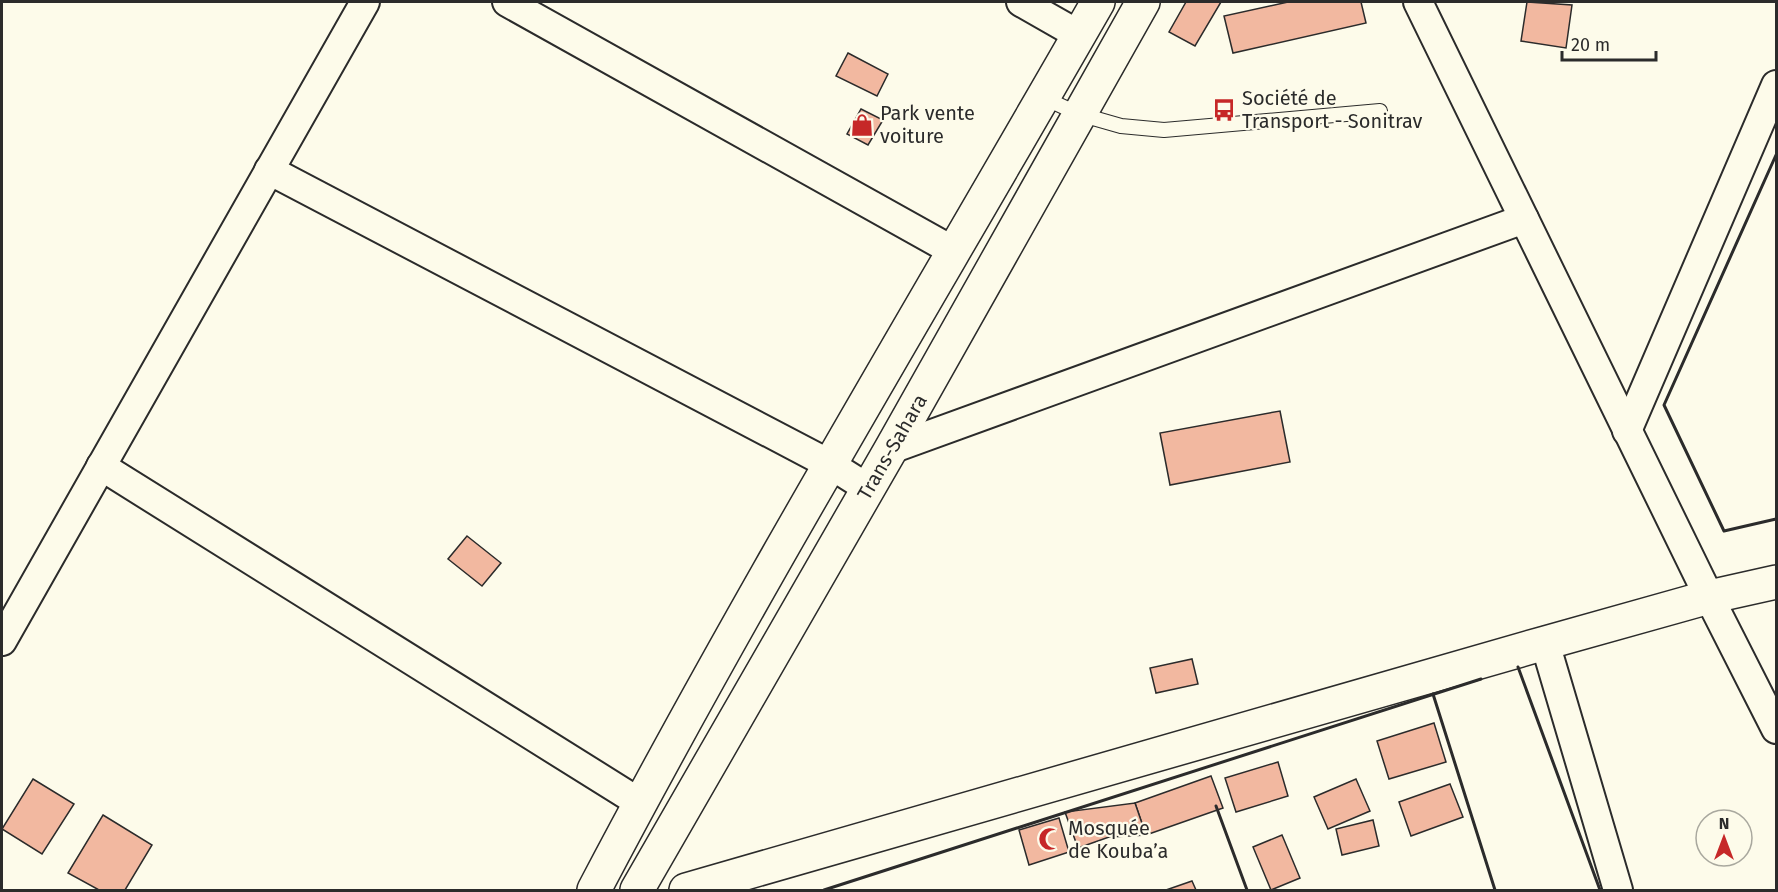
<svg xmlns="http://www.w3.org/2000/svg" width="1778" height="892" viewBox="0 0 1778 892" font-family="'Fira Sans',sans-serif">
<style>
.building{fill:#f2b8a0;stroke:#2b2b2b;stroke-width:1.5}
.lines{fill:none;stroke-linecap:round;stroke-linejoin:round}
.service-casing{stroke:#2b2b2b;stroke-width:16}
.minor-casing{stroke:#2b2b2b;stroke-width:32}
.tertiary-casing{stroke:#2b2b2b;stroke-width:36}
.primary-casing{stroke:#2b2b2b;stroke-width:36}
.service{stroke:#fdfbea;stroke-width:14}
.minor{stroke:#fdfbea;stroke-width:28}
.tertiary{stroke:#fdfbea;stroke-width:33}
.primary{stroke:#fdfbea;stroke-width:33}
.wall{stroke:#2b2b2b;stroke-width:3}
.labels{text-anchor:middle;stroke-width:4.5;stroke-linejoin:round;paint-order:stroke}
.poi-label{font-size:20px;fill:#2b2b2b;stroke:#fdfbea;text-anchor:start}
.street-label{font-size:20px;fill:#2b2b2b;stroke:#fdfbea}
</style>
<rect width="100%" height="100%" fill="#fdfbea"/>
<g class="building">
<polygon points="1186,2 1221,2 1195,46 1169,32"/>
<polygon points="1288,2 1361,2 1366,23 1233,53 1224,16"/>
<polygon points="1527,2 1572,5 1566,48 1521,41"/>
<polygon points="848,53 888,74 877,96 836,76"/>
<polygon points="861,109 883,120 868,145 847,134"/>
<polygon points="1280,411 1290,462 1170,485 1160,433"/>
<polygon points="467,536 501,563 482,586 448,559"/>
<polygon points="1192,659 1198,684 1156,693 1150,668"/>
<polygon points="1434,723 1446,762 1389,779 1377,741"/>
<polygon points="1278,762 1288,796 1236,812 1225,778"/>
<polygon points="1211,776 1223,808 1146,835 1135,803"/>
<polygon points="33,779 74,804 42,854 2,829"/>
<polygon points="1356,779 1370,811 1328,829 1314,797"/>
<polygon points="1450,784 1463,817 1411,836 1399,802"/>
<polygon points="1135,803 1146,835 1109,837 1078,848 1065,812"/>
<polygon points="103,815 152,845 125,890 99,890 68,873"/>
<polygon points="1059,818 1069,852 1029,865 1019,830"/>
<polygon points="1373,820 1379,846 1342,855 1336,829"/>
<polygon points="1282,835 1300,878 1271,890 1253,847"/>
<polygon points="1192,881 1196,890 1166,890"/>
</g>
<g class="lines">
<g class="service-casing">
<polyline id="service" points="1042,97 1079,114 1121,126 1164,130 1380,111"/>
</g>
<g class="minor-casing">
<g id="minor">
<polyline points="507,2 955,252"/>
<polyline points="1021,2 1079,35"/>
<polyline points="1418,2 1709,597 1776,729"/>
<polyline points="269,170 831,465 869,489"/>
<polyline points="1627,431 1776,85"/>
<polyline points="891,449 1524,219"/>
<polyline points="101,466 640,803"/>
<polyline points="2,641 365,2"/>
<polyline points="1545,643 1618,890"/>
</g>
</g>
<g class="tertiary-casing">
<polyline id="tertiary" points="686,890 1545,643 1709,597 1776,582"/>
</g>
<g class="primary-casing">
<g id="primary">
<path d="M594,890C752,589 929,297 1098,2"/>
<polyline points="637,890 891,449 1143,2"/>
</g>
</g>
<use href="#service" class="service"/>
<use href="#minor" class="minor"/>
<use href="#tertiary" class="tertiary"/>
<use href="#primary" class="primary"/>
<g class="wall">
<polyline points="1776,155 1664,405 1724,531 1776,519"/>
<polyline points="1518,667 1600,890"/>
<polyline points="1433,694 1495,890"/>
<polyline points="1216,806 1247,890"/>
<polyline points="824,890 1481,679"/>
</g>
</g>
<defs>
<g id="bus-bare" transform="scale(1.8)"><path d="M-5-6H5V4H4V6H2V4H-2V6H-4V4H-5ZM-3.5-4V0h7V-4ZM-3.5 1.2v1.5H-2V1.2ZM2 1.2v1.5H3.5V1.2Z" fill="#c62828" stroke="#fdfbea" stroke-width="2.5" paint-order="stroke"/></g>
<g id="shop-bare" transform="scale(1.8)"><path d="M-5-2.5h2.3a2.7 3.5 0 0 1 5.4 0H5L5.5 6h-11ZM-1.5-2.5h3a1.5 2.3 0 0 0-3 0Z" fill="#c62828" stroke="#fdfbea" stroke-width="2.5" paint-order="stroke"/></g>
<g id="mosque-bare" transform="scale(1.8)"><path d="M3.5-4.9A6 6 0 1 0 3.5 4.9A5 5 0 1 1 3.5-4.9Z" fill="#c62828" stroke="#fdfbea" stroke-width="2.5" paint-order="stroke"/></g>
</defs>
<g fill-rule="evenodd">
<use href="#bus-bare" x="1224" y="110"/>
<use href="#shop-bare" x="862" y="125"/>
<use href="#mosque-bare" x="1050" y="839"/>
</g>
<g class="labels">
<g class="poi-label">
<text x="1242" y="105">Société de<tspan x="1242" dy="23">Transport - Sonitrav</tspan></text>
<text x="880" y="120">Park vente<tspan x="880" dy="23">voiture</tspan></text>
<text x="1068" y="835">Mosquée<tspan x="1068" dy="23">de Kouba’a</tspan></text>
</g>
<g class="street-label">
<text transform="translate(892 447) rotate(-60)" y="7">Trans-Sahara</text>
</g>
</g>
<rect width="1778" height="892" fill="none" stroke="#2b2b2b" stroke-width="6"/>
<g transform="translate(1724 838)"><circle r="28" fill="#fdfbea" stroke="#a9a89e" stroke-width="1.5"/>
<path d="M0-4.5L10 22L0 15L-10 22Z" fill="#c62828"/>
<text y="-9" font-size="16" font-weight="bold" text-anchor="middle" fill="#2b2b2b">N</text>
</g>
<path d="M1562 51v9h94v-9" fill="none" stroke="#2b2b2b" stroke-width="3"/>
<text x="1571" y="51" font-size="18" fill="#2b2b2b" stroke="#fdfbea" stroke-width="4.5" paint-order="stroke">20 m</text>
</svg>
